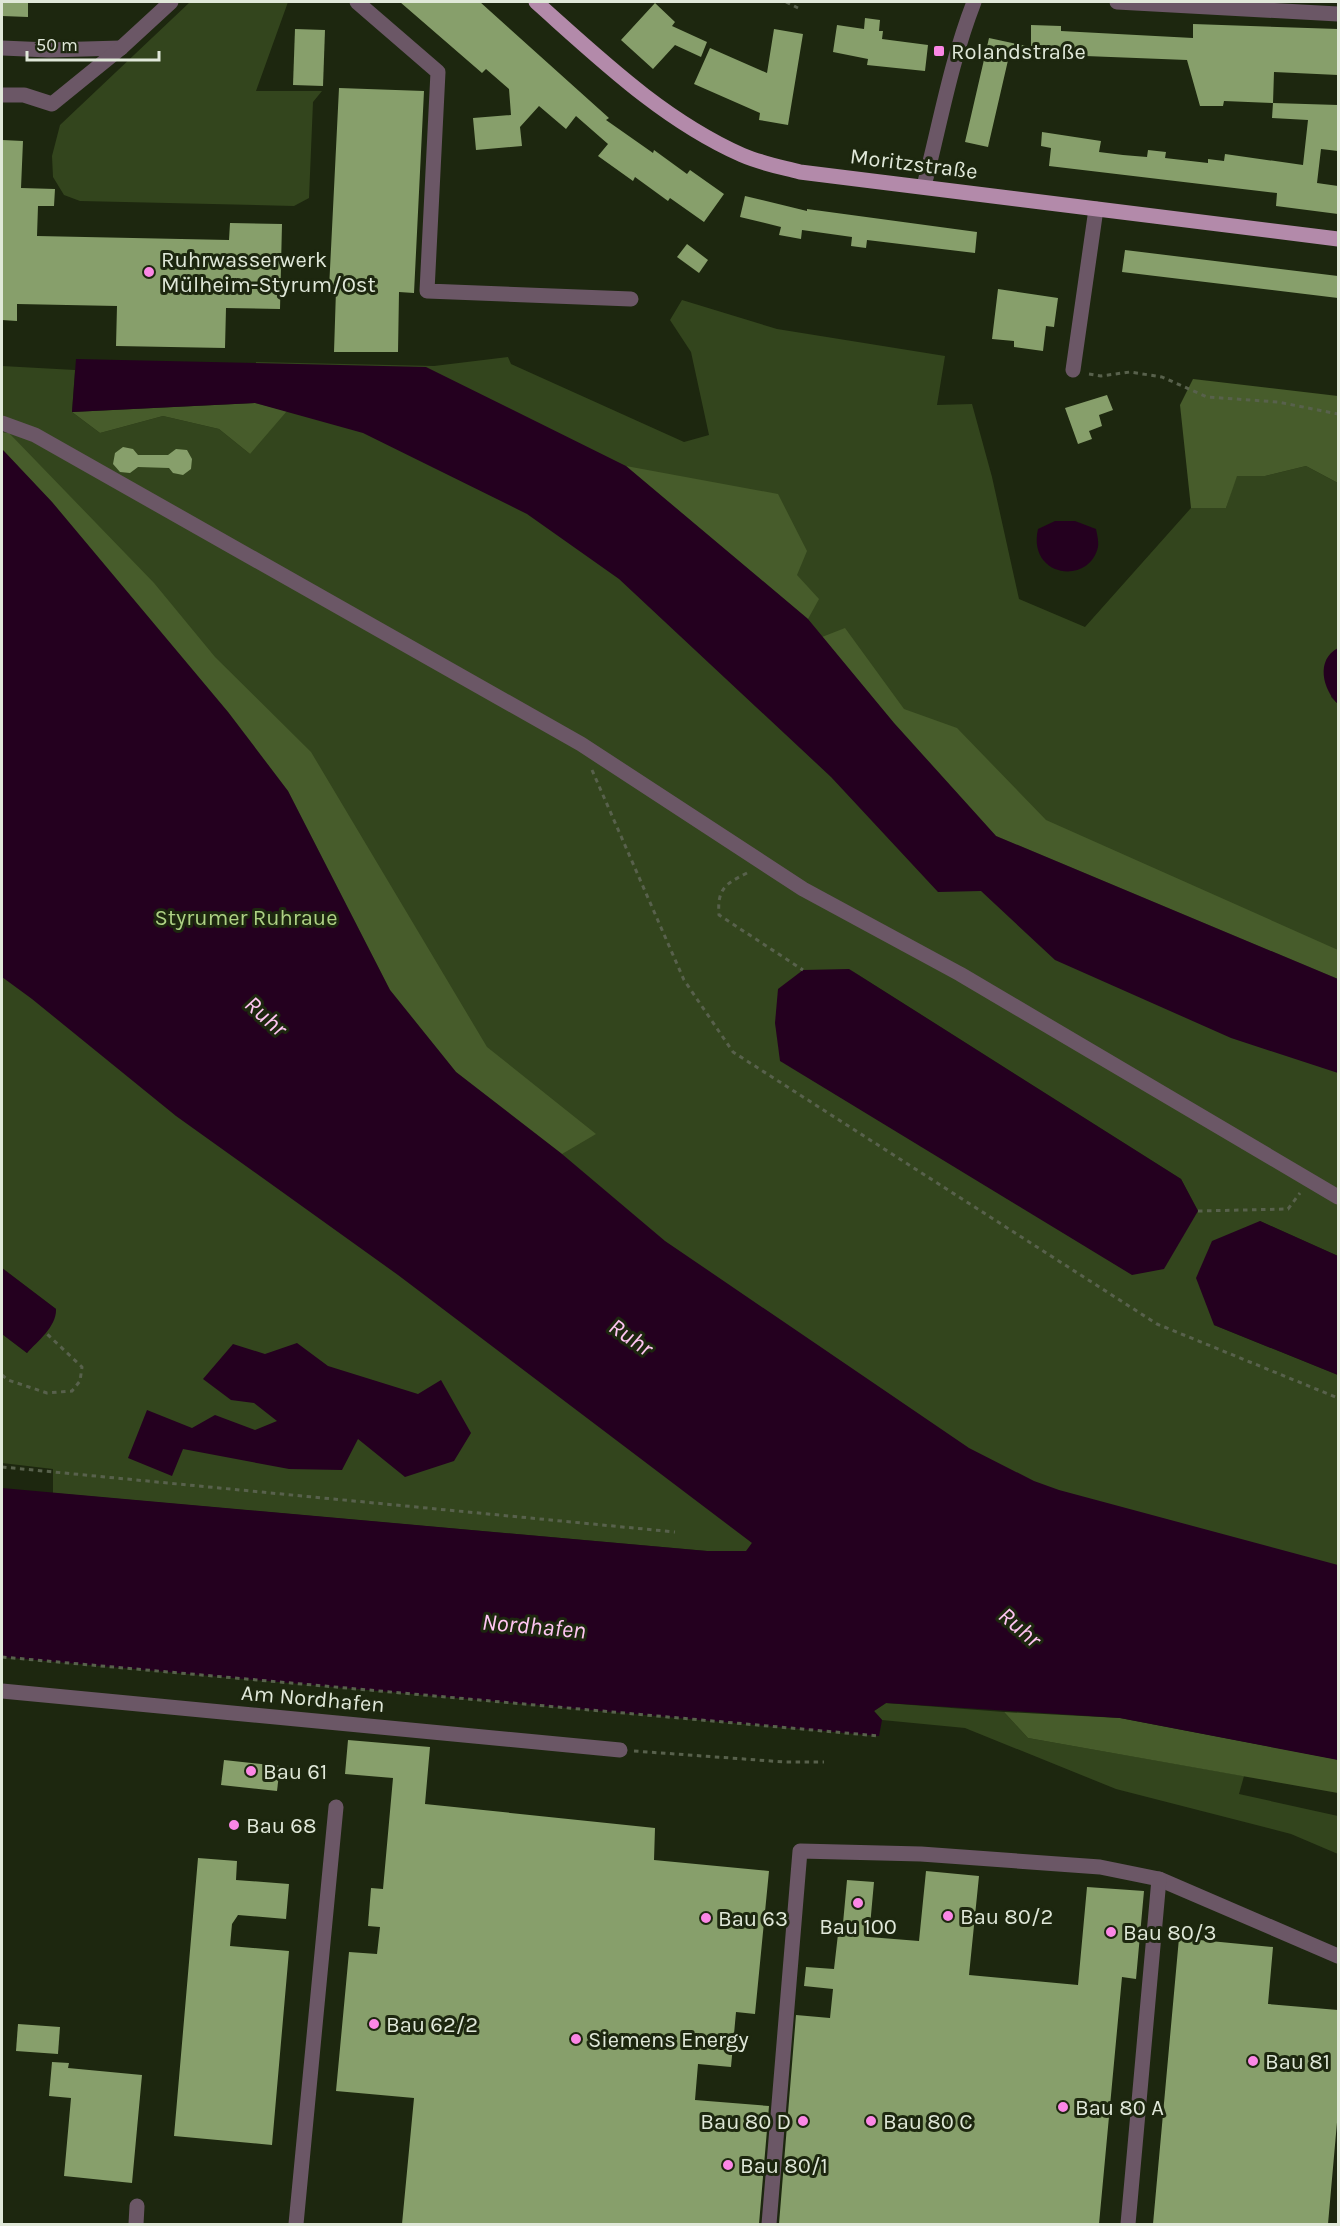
<svg xmlns="http://www.w3.org/2000/svg" width="1340" height="2226" viewBox="0 0 1340 2226" font-family="Karla,sans-serif">
<style>
.green{fill:#33451d;fill-rule:evenodd}
.forest{fill:#475c2b}
.water{fill:#24001f}
.building{fill:#879f6b}
.lines{fill:none;stroke-linecap:round;stroke-linejoin:round}
.path{stroke:#58614c;stroke-width:3;stroke-dasharray:4.5 4.5;stroke-linecap:butt}
.minor{stroke:#6b5766;stroke-width:15}
.major{stroke:#b38aaa;stroke-width:15}
.poi-dot{fill:#fb87e5;stroke:#1d270f;stroke-width:2}
.labels{text-anchor:middle;stroke-width:6;stroke-linejoin:round;paint-order:stroke}
.poi-label{font-size:22px;fill:#e0e8d9;stroke:#1d270f;text-anchor:start}
.street-label{font-size:22px;fill:#e0e8d9;stroke:#1d270f}
.park-label{font-size:22px;fill:#aed184;stroke:#1d270f}
.water-label{font-size:24px;font-style:italic;fill:#ffc5f2;stroke:#1d270f}
</style>
<rect width="100%" height="100%" fill="#1d270f"/>
<g class="green">
<polygon points="190,2 288,2 256,91 322,91 313,102 309,198 294,206 80,201 64,195 53,177 52,156 60,125"/>
<path d="M682,300L777,329L945,356L937,405L972,404L992,477L1019,599L1085,627L1191,508H1226L1236,476H1265L1306,466L1338,483V648L1334,651L1331,697L1338,704V1256L1260,1221L1214,1325L1338,1375V1724L752,1543L747,1551H707L53,1493V1469L2,1463V1334L27,1353L56,1309L2,1268V441L9,433L2,430V366L75,370L72,412L100,433L163,416L219,429L250,454L256,362L434,366L508,357L511,364L684,442L709,435L691,352L670,320ZM849,969L1181,1179L1198,1211Z"/>
<polygon points="886,1703 1004,1712 1028,1738 1244,1776 1239,1794 1338,1816 1338,1854 1291,1834 1116,1789 965,1728 882,1720 874,1711"/>
</g>
<g class="forest">
<polygon points="1193,379 1338,396 1338,483 1306,466 1265,476 1237,476 1226,508 1191,508 1180,405"/>
<polygon points="255,403 287,411 250,454 219,429 163,416 100,433 72,412"/>
<polygon points="2,432 9,433 154,583 215,657 311,752 487,1047 596,1134 562,1154 456,1072 390,990 288,791 228,712 52,502 2,449"/>
<polygon points="626,466 778,494 807,551 797,575 819,599 808,619"/>
<polygon points="845,628 904,709 957,728 1046,820 1338,950 1338,979 996,836 894,723 822,637"/>
<polygon points="1004,1712 1120,1718 1335,1759 1338,1760 1338,1793 1028,1738"/>
</g>
<g class="water">
<polygon points="76,359 426,367 626,466 808,619 894,723 996,836 1338,979 1338,1073 1231,1038 1055,960 981,891 938,892 831,777 619,579 527,514 363,433 255,403 72,412"/>
<polygon points="2,449 52,502 228,712 288,791 390,990 456,1072 562,1154 665,1241 969,1448 1034,1481 1059,1490 1338,1565 1338,1760 1120,1718 886,1703 874,1711 882,1720 879,1736 2,1657 2,1488 707,1551 746,1551 752,1543 398,1275 176,1116 32,999 2,977"/>
<path d="M1055,521H1075L1096,529C1097,534 1099,542 1098,547C1089,586 1027,577 1038,529Z"/>
<path d="M1338,648V704C1323,690 1315,660 1338,648Z"/>
<polygon points="849,969 1181,1179 1198,1211 1164,1269 1132,1275 780,1061 775,1023 778,989 803,970"/>
<polygon points="1260,1221 1338,1256 1338,1375 1214,1325 1196,1278 1212,1241"/>
<path d="M2,1268L56,1309C57,1326 38,1341 27,1353L2,1334Z"/>
<polygon points="297,1343 328,1366 418,1394 441,1380 471,1433 454,1461 405,1477 358,1439 342,1470 289,1469 183,1449 172,1476 128,1458 147,1410 192,1428 215,1415 255,1430 277,1421 254,1403 231,1400 203,1379 233,1344 265,1354"/>
</g>
<g class="building">
<polygon points="2,2 28,2 28,17 2,16"/>
<polygon points="400,2 480,2 609,118 606,120 653,153 654,150 687,174 690,170 724,194 704,222 670,198 668,201 635,177 633,181 598,156 608,144 576,116 566,129 539,106 520,127 522,146 476,150 473,118 511,115 509,89 486,69 482,73"/>
<polygon points="655,3 675,22 672,26 707,42 701,57 675,45 653,69 621,40"/>
<polygon points="865,18 880,20 879,31 883,31 882,39 928,45 925,71 867,65 868,59 833,52 837,25 864,29"/>
<polygon points="1193,24 1338,29 1338,75 1274,72 1273,103 1224,101 1223,106 1200,106 1187,60 1060,55 1060,58 1009,56 988,147 965,142 989,38 1031,47 1031,25 1061,26 1061,31 1193,38"/>
<polygon points="295,29 325,30 323,86 293,85"/>
<polygon points="774,29 803,34 788,125 759,120 760,113 694,84 710,48 767,73"/>
<polygon points="339,88 424,91 414,293 399,292 398,352 334,352 336,290 329,289"/>
<polygon points="1273,103 1338,105 1338,151 1321,149 1317,183 1338,186 1338,214 1276,206 1277,193 1049,166 1051,148 1041,146 1042,132 1101,141 1099,152 1123,155 1147,157 1148,150 1166,152 1165,158 1208,163 1208,159 1224,161 1225,154 1303,165 1308,120 1272,118"/>
<polygon points="2,140 23,141 21,188 55,189 54,206 38,206 37,236 229,240 230,223 282,224 280,309 226,308 225,348 116,346 117,306 17,304 17,321 2,320"/>
<polygon points="745,196 807,211 807,209 977,232 975,253 867,240 866,248 851,246 852,237 802,230 801,239 779,235 781,227 740,217"/>
<polygon points="687,244 708,260 699,273 677,257"/>
<polygon points="1125,250 1338,276 1338,298 1122,272"/>
<polygon points="998,289 1058,298 1054,327 1046,326 1043,351 1014,347 1014,341 992,339"/>
<polygon points="1107,395 1113,410 1099,415 1102,426 1089,431 1092,439 1078,444 1065,408"/>
<polygon points="123,447 133,449 138,455 168,455 176,449 187,450 192,459 191,469 183,475 173,473 169,468 138,467 130,473 120,472 113,464 115,453"/>
<polygon points="348,1740 430,1747 425,1804 655,1828 654,1860 769,1871 755,2014 736,2012 731,2067 698,2064 695,2100 769,2106 759,2224 402,2224 414,2098 336,2091 349,1952 377,1954 380,1927 368,1926 371,1888 383,1889 393,1778 345,1774"/>
<polygon points="224,1760 280,1766 277,1791 221,1785"/>
<polygon points="198,1858 237,1861 236,1880 289,1884 286,1919 238,1915 232,1924 230,1946 289,1951 272,2145 174,2136"/>
<polygon points="926,1871 979,1876 969,1975 1078,1985 1087,1887 1144,1891 1136,1979 1122,1977 1099,2224 779,2224 796,2015 830,2018 833,1989 804,1986 806,1967 834,1969 838,1934 842,1934 847,1880 874,1882 869,1937 919,1941"/>
<polygon points="1179,1938 1273,1947 1268,2004 1338,2010 1338,2111 1328,2224 1153,2224"/>
<polygon points="18,2024 60,2027 58,2054 16,2051"/>
<polygon points="52,2062 69,2063 68,2068 142,2075 132,2183 64,2176 71,2098 49,2096"/>
</g>
<g class="lines">
<g class="path">
<polyline points="786,2 798,8"/>
<polyline points="1089,374 1101,376 1130,372 1162,377 1207,397 1278,402 1338,414"/>
<polyline points="592,770 684,980 733,1052 1157,1324 1338,1398"/>
<path d="M747,873C725,884 717,889 719,915L803,970"/>
<polyline points="1198,1211 1288,1209 1300,1193"/>
<polyline points="2,1375 8,1380 47,1393 72,1391 80,1381 82,1367 46,1333"/>
<polyline points="2,1467 675,1532"/>
<polyline points="2,1657 879,1736"/>
<polyline points="634,1751 785,1762 824,1762"/>
</g>
<g class="minor">
<polyline points="357,2 438,72 427,291 631,299"/>
<polyline points="1117,2 1338,14"/>
<polyline points="2,48 49,50 121,48"/>
<polyline points="2,95 24,95 52,104 121,48 171,2"/>
<path d="M924,186C940,124 951,61 974,2"/>
<polyline points="1073,370 1096,209"/>
<polyline points="2,423 35,435 581,744 803,889 960,974 1338,1197"/>
<polyline points="2,1691 620,1750"/>
<polyline points="1159,1879 1338,1956"/>
<polyline points="136,2224 137,2206"/>
<polyline points="296,2224 336,1807"/>
<polyline points="769,2224 800,1851 921,1854 1100,1867 1159,1879 1128,2224"/>
</g>
<path class="major" d="M536,2C600,59 663,120 742,155C760,163 781,167 800,172L1338,239"/>
</g>
<g class="poi-dot">
<rect x="933" y="45" width="12" height="12" rx="3"/>
<circle cx="149" cy="272" r="6"/>
<circle cx="251" cy="1771" r="6"/>
<circle cx="234" cy="1825" r="6"/>
<circle cx="858" cy="1903" r="6"/>
<circle cx="948" cy="1916" r="6"/>
<circle cx="706" cy="1918" r="6"/>
<circle cx="1111" cy="1932" r="6"/>
<circle cx="374" cy="2024" r="6"/>
<circle cx="576" cy="2039" r="6"/>
<circle cx="1253" cy="2061" r="6"/>
<circle cx="1063" cy="2107" r="6"/>
<circle cx="803" cy="2121" r="6"/>
<circle cx="871" cy="2121" r="6"/>
<circle cx="728" cy="2165" r="6"/>
</g>
<g class="labels">
<g class="poi-label">
<text x="951" y="59">Rolandstraße</text>
<text x="161" y="267">Ruhrwasserwerk<tspan x="161" dy="25">Mülheim-Styrum/Ost</tspan></text>
<text x="263" y="1779">Bau 61</text>
<text x="246" y="1833">Bau 68</text>
<text x="960" y="1924">Bau 80/2</text>
<text x="718" y="1926">Bau 63</text>
<text x="858" y="1934" text-anchor="middle">Bau 100</text>
<text x="1123" y="1940">Bau 80/3</text>
<text x="386" y="2032">Bau 62/2</text>
<text x="588" y="2047">Siemens Energy</text>
<text x="1265" y="2069">Bau 81</text>
<text x="1075" y="2115">Bau 80 A</text>
<text x="791" y="2129" text-anchor="end">Bau 80 D</text>
<text x="883" y="2129">Bau 80 C</text>
<text x="740" y="2173">Bau 80/1</text>
</g>
<g class="street-label">
<text transform="translate(914 163) rotate(7)" y="8">Moritzstraße</text>
<text transform="translate(313 1698) rotate(5)" y="8">Am Nordhafen</text>
</g>
<g class="park-label">
<text x="246" y="925">Styrumer Ruhraue</text>
</g>
<g class="water-label">
<text transform="translate(266 1016) rotate(42)" y="8">Ruhr</text>
<text transform="translate(631 1337) rotate(35)" y="8">Ruhr</text>
<text transform="translate(534 1626) rotate(5)" y="8">Nordhafen</text>
<text transform="translate(1020 1627) rotate(41)" y="8">Ruhr</text>
</g>
</g>
<rect width="1340" height="2226" fill="none" stroke="#e0e8d9" stroke-width="6"/>
<path d="M27 51v9h132v-9" fill="none" stroke="#e0e8d9" stroke-width="3"/>
<text x="36" y="51" font-size="18" fill="#e0e8d9" stroke="#1d270f" stroke-width="4.5" paint-order="stroke">50 m</text>
</svg>
